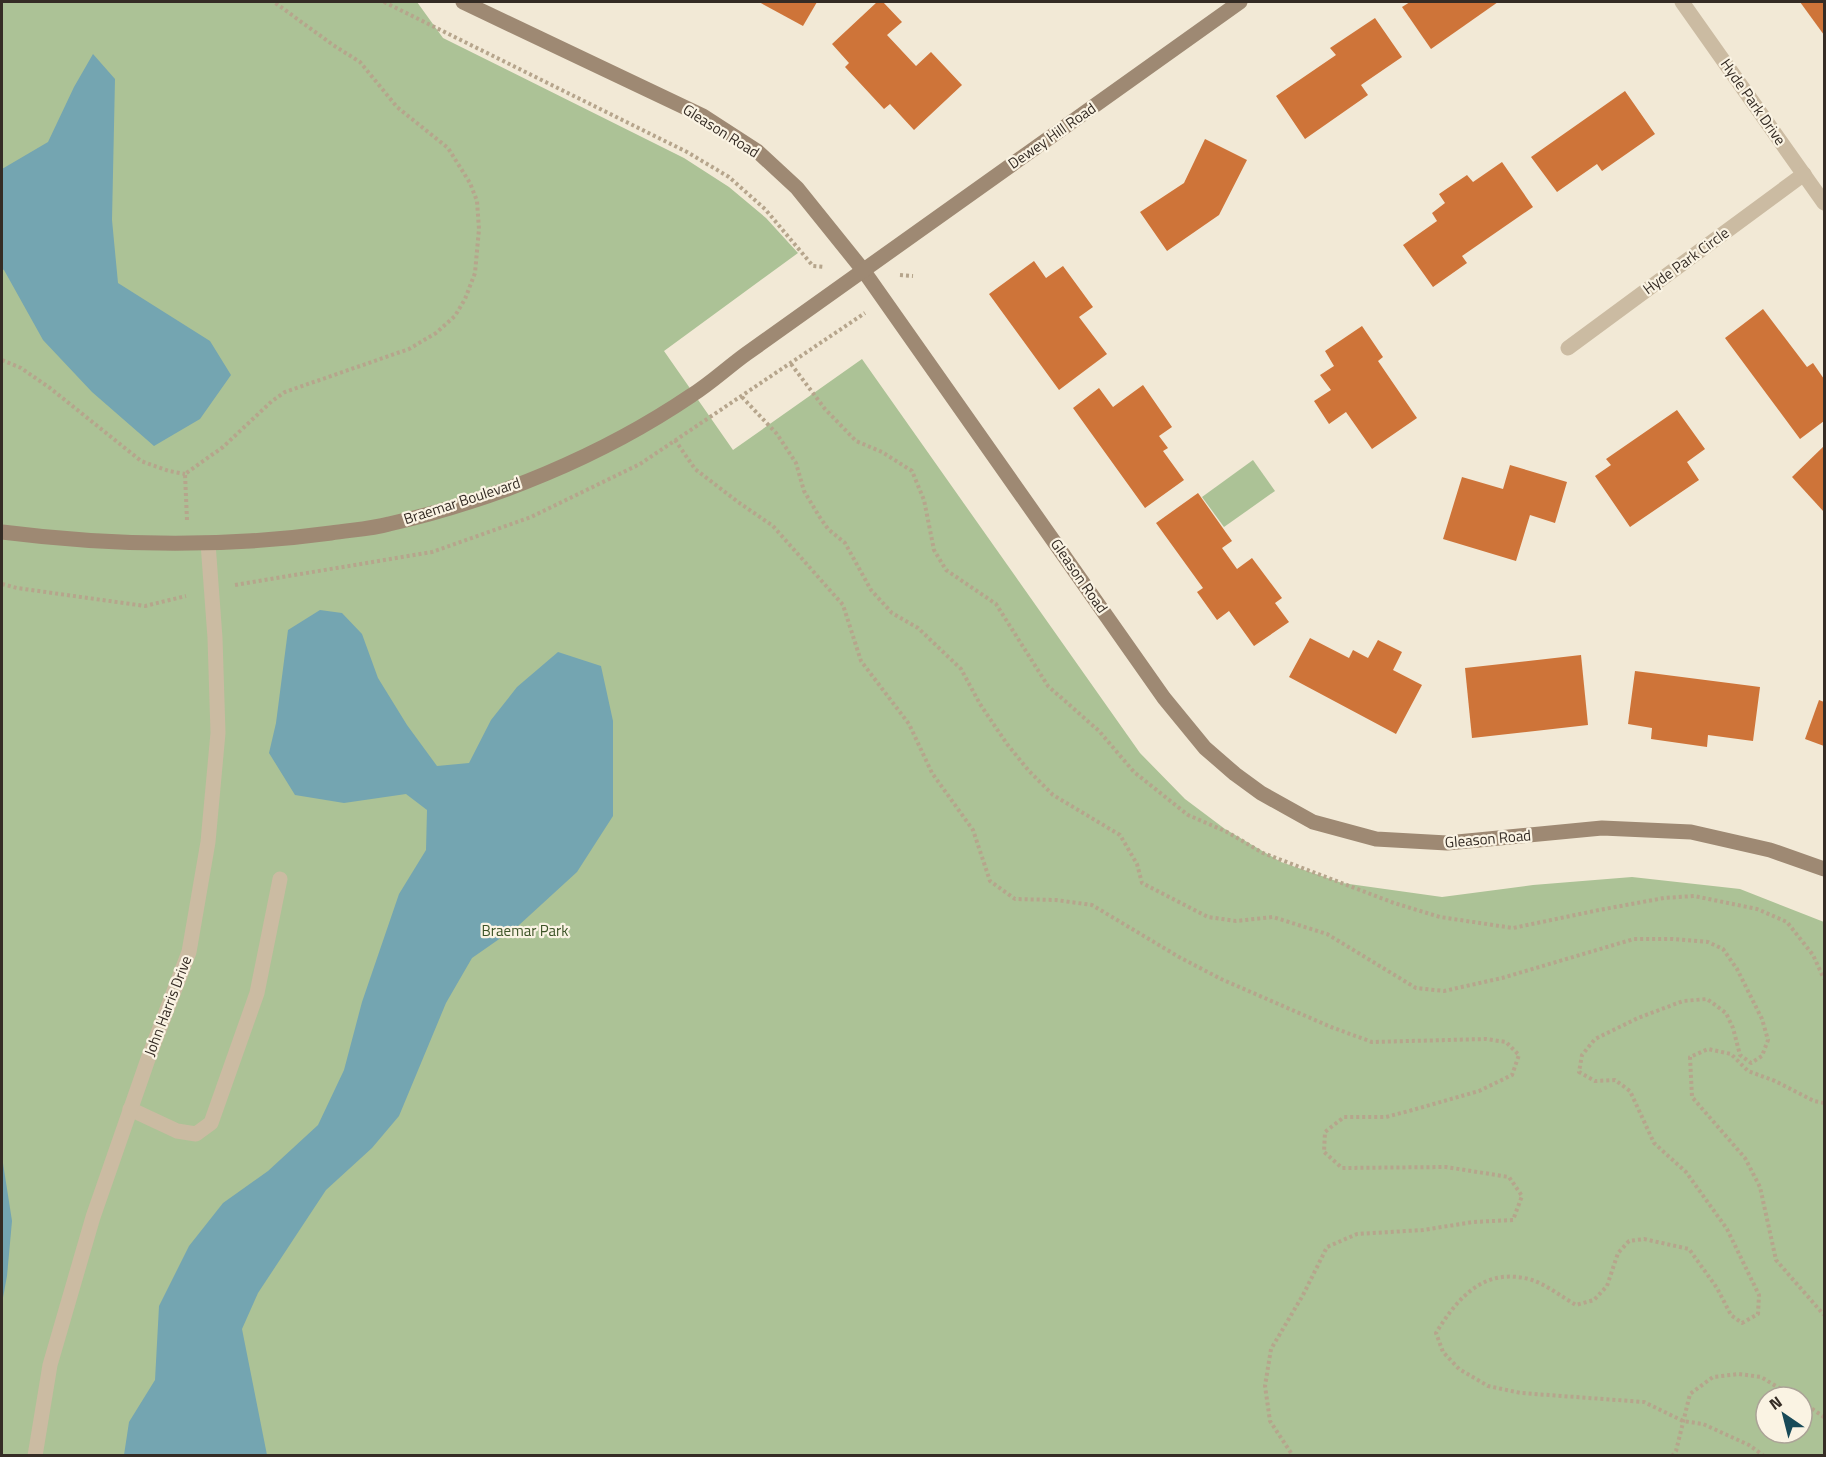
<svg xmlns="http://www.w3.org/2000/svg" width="1826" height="1457" viewBox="0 0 1826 1457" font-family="'Titillium Web',sans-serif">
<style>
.green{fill:#acc296;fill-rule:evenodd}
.water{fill:#74a5b1}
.building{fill:#ce7439}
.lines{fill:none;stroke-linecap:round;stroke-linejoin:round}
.path{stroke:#b6a58c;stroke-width:4;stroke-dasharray:3 3;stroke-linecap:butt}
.lane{stroke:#cbbba2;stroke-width:15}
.street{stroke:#cbbba2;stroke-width:15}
.secondary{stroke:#9e8973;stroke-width:15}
.labels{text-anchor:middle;stroke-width:4.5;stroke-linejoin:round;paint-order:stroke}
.street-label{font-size:15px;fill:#352c25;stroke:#faf3e3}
.park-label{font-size:15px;fill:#3d5427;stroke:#faf3e3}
</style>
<rect width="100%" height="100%" fill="#f2e9d6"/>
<g class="green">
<path d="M2,2H417L443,38L684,158L729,187L766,218L798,253L664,351L733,450L862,359L1140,753L1185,799L1225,829L1281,862L1342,883L1442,897L1533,885L1632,877L1740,889L1824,922V1455L2,1456ZM1766,1397H1802V1433H1766Z"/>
<polygon points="1253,460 1275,491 1224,527 1202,497"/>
</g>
<g class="water">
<polygon points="93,54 115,79 112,220 118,283 210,341 231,375 200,419 154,446 92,392 43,340 4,270 2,269 2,169 48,142 74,87"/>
<polygon points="320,610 342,613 362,634 378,678 407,725 437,766 469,763 491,720 517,687 558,652 601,666 613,721 613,816 577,872 518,926 472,958 446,1003 399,1116 372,1148 326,1190 258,1293 242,1329 267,1455 124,1455 129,1422 155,1380 159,1306 189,1246 223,1203 268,1171 318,1125 344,1070 362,1002 399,894 426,850 427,810 406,794 344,803 295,795 269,753 276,723 288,630"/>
<polygon points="2,1157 12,1221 7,1276 2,1303"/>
</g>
<g class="building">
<polygon points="759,2 817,2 803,26"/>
<polygon points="877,2 883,2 902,22 887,35 916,66 931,52 962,85 914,130 890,104 884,109 845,67 849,63 832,44"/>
<polygon points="1410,2 1498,2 1431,49 1402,7"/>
<polygon points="1800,2 1824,2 1824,35"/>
<polygon points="1375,18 1402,57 1361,85 1368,95 1305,139 1276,96 1336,55 1330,48"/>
<polygon points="1625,91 1655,134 1602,171 1597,164 1557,192 1531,157"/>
<polygon points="1205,139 1247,160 1219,215 1167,251 1140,212 1184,183"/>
<polygon points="1502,162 1533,207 1462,256 1467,263 1433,287 1403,245 1437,221 1432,213 1445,203 1439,194 1467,175 1473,182"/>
<polygon points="1034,261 1046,278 1063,266 1093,307 1079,317 1107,354 1059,390 989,294"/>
<polygon points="1763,309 1807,367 1813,363 1824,379 1824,421 1800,439 1725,338"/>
<polygon points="1362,326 1383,357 1378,361 1417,418 1372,449 1346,412 1329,424 1314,401 1331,390 1320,375 1334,366 1325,351"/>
<polygon points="1143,385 1172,427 1159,436 1168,448 1163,451 1184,480 1145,508 1073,408 1099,388 1113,407"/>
<polygon points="1677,410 1705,449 1687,462 1699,480 1630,527 1595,476 1611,465 1606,459"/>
<polygon points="1824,446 1824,512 1792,477"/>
<polygon points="1510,465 1567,482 1555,523 1530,515 1516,561 1443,539 1462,477 1503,489"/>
<polygon points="1198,493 1232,541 1222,548 1237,569 1252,558 1282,598 1275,603 1289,622 1254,646 1229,611 1217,620 1197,592 1203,588 1156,523"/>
<polygon points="1310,638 1349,658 1353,650 1368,658 1378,640 1402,652 1393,670 1422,685 1396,734 1289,677"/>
<polygon points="1581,655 1588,725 1472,738 1465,668"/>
<polygon points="1635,671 1760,687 1753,741 1708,735 1707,747 1651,739 1652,728 1628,724"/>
<polygon points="1819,700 1824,702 1824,746 1805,739"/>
</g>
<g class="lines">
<g class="path">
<polyline points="384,2 687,152 729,177 765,209 813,266 824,267"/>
<polyline points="900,275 913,276"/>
<polyline points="2,360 21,368 50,388 141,461 169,471 185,474"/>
<polyline points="791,364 825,409 856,441 882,452 912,471 924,500 934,550 946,570 996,604 1048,686 1099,731 1134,772 1188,815 1227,832 1263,853 1394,903 1440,917 1513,928 1599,910 1664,898 1694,896 1757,909 1787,922 1813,955 1824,979"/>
<path d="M742,397L777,434L796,463L804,491L819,516L828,529L845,543L871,590L892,613L918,628L961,669L980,704L1007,744L1029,771L1053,795L1120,835L1137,864L1142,883L1208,917L1236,921L1273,917L1327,934L1416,988L1444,991L1502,978L1634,939H1673L1708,942L1723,949L1737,969L1762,1019L1768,1040L1762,1056L1751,1063L1740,1055L1733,1028L1726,1013L1707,999L1683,1001L1638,1018L1595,1039L1582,1055L1579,1072L1595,1081L1615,1080L1630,1091L1654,1143L1686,1172L1727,1229L1759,1295L1758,1314L1742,1323L1731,1315L1717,1288L1689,1249L1644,1239L1629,1241L1618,1253L1607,1286L1594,1300L1576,1305C1562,1297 1547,1285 1532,1280C1485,1266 1458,1297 1436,1333L1443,1352L1459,1369L1488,1386L1521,1393L1644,1402L1683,1421L1703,1424L1749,1445L1764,1456"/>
<polyline points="675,440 695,469 738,502 773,526 843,605 861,661 909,724 932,773 973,830 990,881 1015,899 1056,900 1092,905 1179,957 1221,979 1331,1027 1372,1042 1486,1039 1506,1042 1519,1055 1512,1075 1479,1091 1409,1111 1386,1117 1344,1117 1325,1132 1324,1152 1342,1168 1446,1167 1509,1177 1522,1196 1513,1220 1473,1222 1423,1230 1357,1234 1327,1247 1303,1295 1271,1349 1265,1386 1270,1421 1293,1456"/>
<polyline points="187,520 185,474 223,447 272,401 285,392 409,349 436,333 455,316 465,299 475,273 479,229 477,201 470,183 448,148 397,107 360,62 333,45 274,2"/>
<polyline points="2,584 17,588 145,606 186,596"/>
<polyline points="235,585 432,552 531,517 640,464 865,313"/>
<polyline points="1824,1103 1814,1101 1775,1081 1748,1071 1731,1054 1708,1049 1690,1057 1692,1097 1745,1158 1760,1187 1776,1260 1824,1315"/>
<polyline points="1802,1402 1824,1417"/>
<polyline points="1672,1456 1676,1451 1690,1394 1713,1377 1739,1374 1761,1377 1794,1397"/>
</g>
<polyline class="lane" points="130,1109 177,1131 196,1134 211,1123 257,993 280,879"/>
<g class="street">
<polyline points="1682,2 1824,203"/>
<polyline points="1568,348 1804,174"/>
<polyline points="35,1456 50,1365 93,1217 148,1059 189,952 208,842 218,733 215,638 208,543"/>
</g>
<g class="secondary">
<polyline points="463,2 703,116 757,151 797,188 863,270 1164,698 1205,748 1235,774 1261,793 1313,822 1376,839 1447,843 1602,828 1691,832 1770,850 1824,869"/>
<path d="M2,532C112,546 221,548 331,533C350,530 371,529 389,524C495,500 602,456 692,395C711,383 728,367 746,354L1240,2"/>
</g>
</g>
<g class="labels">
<g class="street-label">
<text transform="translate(1753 102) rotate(55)" y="5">Hyde Park Drive</text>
<text transform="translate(721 131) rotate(32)" y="5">Gleason Road</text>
<text transform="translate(1052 136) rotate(-35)" y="5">Dewey Hill Road</text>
<text transform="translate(1686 261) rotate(-36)" y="5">Hyde Park Circle</text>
<text transform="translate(462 501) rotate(-18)" y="5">Braemar Boulevard</text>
<text transform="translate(1079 576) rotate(55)" y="5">Gleason Road</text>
<text transform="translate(1488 839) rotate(-5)" y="5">Gleason Road</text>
<text transform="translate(168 1006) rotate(-69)" y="5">John Harris Drive</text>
</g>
<g class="park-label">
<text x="525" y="936">Braemar Park</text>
</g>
</g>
<rect width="1826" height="1457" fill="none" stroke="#352c25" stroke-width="6"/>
<g transform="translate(1784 1415) rotate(325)"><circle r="28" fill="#faf3e3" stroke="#aba397" stroke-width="1.5"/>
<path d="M0-4.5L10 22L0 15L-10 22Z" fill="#184a58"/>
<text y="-9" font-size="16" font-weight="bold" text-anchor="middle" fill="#352c25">N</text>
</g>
</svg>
